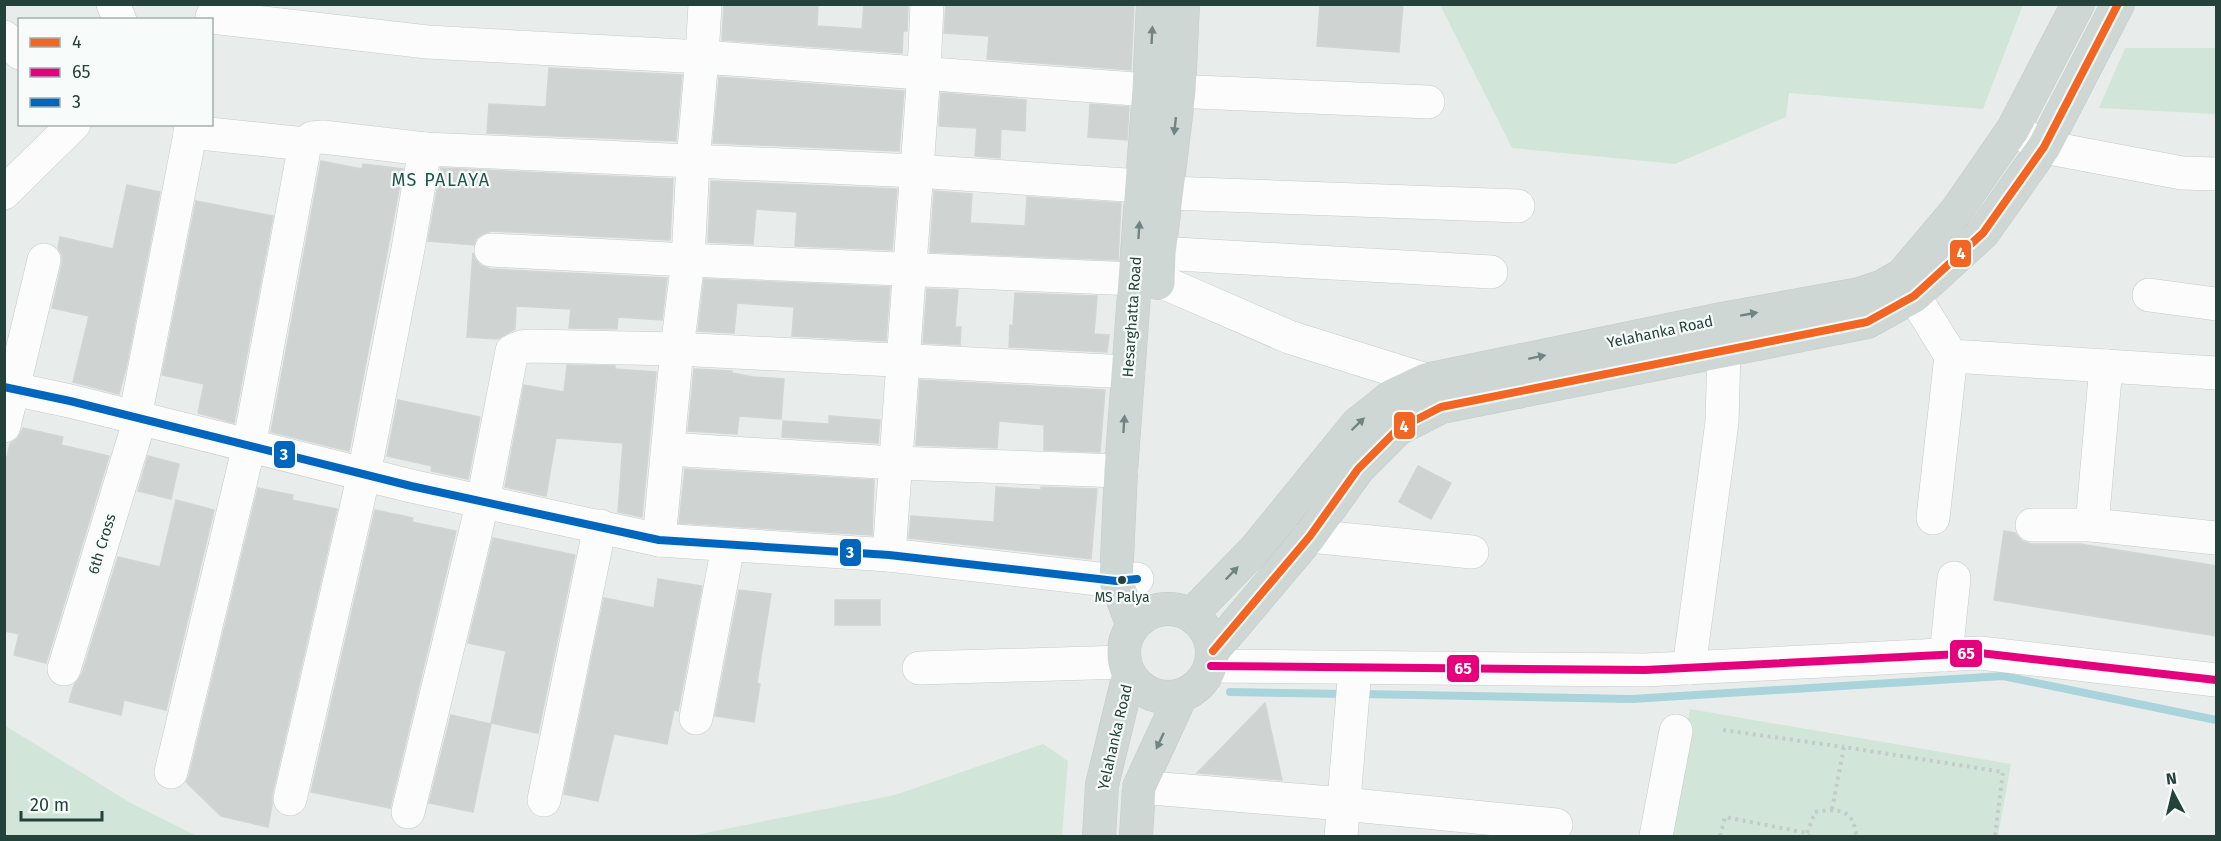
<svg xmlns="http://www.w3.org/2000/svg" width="2221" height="841" viewBox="0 0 2221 841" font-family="'Fira Sans',sans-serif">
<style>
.green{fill:#d1e6d8}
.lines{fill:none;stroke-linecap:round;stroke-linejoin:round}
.stream{stroke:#a9d4db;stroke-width:8}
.building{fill:#cfd4d2;stroke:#d1d6d4;stroke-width:1.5}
.minor-casing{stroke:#c5cac8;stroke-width:34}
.major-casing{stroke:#c3ccc9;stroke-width:34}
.path{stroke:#c3ccca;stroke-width:4;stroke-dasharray:3 4.5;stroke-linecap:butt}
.minor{stroke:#fcfcfc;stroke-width:33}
.major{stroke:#cfd7d5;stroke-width:33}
.bus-1-casing{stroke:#f7fbf9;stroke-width:12}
.bus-2-casing{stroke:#f7fbf9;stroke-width:12}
.bus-3-casing{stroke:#f7fbf9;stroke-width:12}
.bus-1{stroke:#f26522;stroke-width:8}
.bus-2{stroke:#e5007d;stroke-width:8}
.bus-3{stroke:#0065bd;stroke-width:8}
.oneway{fill:#718580}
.bus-dot{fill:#24423a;stroke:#f7fbf9;stroke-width:2}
.labels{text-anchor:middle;stroke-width:4.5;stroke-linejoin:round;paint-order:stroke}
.bus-label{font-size:14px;fill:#24423a;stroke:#f7fbf9}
.street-label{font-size:15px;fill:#24423a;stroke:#f7fbf9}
.quarter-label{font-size:18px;letter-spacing:1.5px;fill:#1f5548;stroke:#f7fbf9}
.line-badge{stroke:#f7fbf9;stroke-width:2}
.badge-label{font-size:16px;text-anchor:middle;font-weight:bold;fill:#fff}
</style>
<rect width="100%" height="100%" fill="#e8edeb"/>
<g class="green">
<polygon points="1440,5 2023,5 1983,109 1789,93 1786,117 1675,164 1512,148"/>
<polygon points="2125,48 2216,48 2216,114 2099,108"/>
<polygon points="1690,709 2011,764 1998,836 1668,836"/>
<polygon points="4,725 131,803 197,836 5,836"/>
<polygon points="1043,744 1068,761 1062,836 690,836 895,795"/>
</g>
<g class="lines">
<g class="stream">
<polyline points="1230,692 1346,694"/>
<polyline points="1359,694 1632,699 2003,676 2216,720"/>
</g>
</g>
<g class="building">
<polygon points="724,4 818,4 817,26 862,29 864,4 908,4 907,31 903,31 902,53 722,40"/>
<polygon points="946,4 1134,4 1131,70 987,59 989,36 944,33"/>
<polygon points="1320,4 1403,4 1399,52 1317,46"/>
<polygon points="549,68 682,75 676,141 487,133 489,104 546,107"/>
<polygon points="719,77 904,91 899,151 713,143"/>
<polygon points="941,93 1026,100 1025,131 1001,129 1000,158 975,156 977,128 939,126"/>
<polygon points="1090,104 1129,107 1127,140 1088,137"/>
<polygon points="321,161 362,169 363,164 403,169 349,451 271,432"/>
<polygon points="441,168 673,179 670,240 492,231 482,234 476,239 474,245 428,241"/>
<polygon points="711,181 897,189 892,250 795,246 797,212 756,209 753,244 708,242"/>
<polygon points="127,185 160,192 126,368 119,394 73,382 89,316 52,308 62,264 62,255 58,248 60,237 113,249"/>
<polygon points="934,191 972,194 970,223 1025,226 1027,197 1121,203 1118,260 930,252"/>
<polygon points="196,201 273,216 234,423 198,413 204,384 162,375"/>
<polygon points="473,253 475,259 480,265 490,269 667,278 662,320 618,317 617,329 569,328 571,309 516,306 515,329 497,339 467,337"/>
<polygon points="704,279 890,287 886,341 792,336 794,307 737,303 734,333 698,331"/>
<polygon points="927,289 958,290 955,327 961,327 960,345 923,343"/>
<polygon points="1015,293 1097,296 1094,334 1109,335 1107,352 1009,347 1010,325 1013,326"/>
<polygon points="567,365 615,366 615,369 656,372 642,517 618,512 623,443 556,438 546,496 505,487 524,385 564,392"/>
<polygon points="694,369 732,371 732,373 753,377 784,379 781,419 739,416 737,434 688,431"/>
<polygon points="920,380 1105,390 1100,452 1044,450 1044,425 999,421 997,448 916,445"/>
<polygon points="398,400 480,417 468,479 431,471 432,466 387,456"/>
<polygon points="829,416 880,420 878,443 782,437 783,421 829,424"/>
<polygon points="23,428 63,437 61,445 109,456 46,663 14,655 19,634 4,631 4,468 10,444 18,438"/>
<polygon points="148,456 179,464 171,499 138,491"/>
<polygon points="1418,466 1451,483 1431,519 1399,502"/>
<polygon points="685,469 874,480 872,535 679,523"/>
<polygon points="996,487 1041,490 1041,487 1097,489 1091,559 909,538 911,516 994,522"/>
<polygon points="258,488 293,495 292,500 337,509 272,795 272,805 268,827 221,816 186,782 189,776"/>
<polygon points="176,500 214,510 166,710 124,700 121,715 69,702 74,685 82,674 118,557 160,567"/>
<polygon points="375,510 413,518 412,522 456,531 390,808 311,792"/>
<polygon points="2004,531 2015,533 2022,541 2031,544 2080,544 2217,566 2217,636 1994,600"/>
<polygon points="493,538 575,555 538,733 491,723 506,651 468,643"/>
<polygon points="658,579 702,586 678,711 674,710 667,744 614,734 598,801 564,794 604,598 654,608"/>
<polygon points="739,590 771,594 757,683 760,684 754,722 715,716"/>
<rect x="835" y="600" width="45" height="25"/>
<polygon points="1265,703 1282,780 1197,773"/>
<polygon points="451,715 491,724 473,812 429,803"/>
</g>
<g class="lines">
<g class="minor-casing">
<g id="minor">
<polyline points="113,4 120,20"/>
<polyline points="212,17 427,42 702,57 705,4"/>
<polyline points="4,37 20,53"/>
<polyline points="2013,129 2044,147 2182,173 2216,174"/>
<polyline points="190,132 305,144"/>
<polyline points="4,193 74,124"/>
<polyline points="491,250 688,260 677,349 659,540"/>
<polyline points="1159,253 1491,272"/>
<polyline points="1135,279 688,260 693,162 702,57 1149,90 1428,102"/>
<polyline points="1158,280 1289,337 1426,380"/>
<polyline points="2149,295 2216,304"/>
<polyline points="1914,296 1951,356 2216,373"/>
<polyline points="4,387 70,401 411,486 659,540 889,555 1116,581 1137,579"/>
<polyline points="135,418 192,124"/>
<polyline points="4,426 44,260"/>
<polyline points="668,449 895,463 1121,471"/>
<polyline points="1933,518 1951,356"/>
<polyline points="2032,525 2092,525 2216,538"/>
<polyline points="2092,525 2106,366"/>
<polyline points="1310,536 1472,552"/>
<polyline points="889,555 924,72 927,4"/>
<polyline points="1946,655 1954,578"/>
<polyline points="1211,666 1645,670 1980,653 2216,680"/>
<polyline points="919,668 1125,662"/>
<polyline points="1689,668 1722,422 1724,351"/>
<polyline points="64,669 140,419"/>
<polyline points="696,718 728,546"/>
<polyline points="171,772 249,446 305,144 312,138 323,137 425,149"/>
<polyline points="1139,787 1343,804 1556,825"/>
<polyline points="290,799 364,474 408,249 425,149 916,171 1141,186 1168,193 1518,206"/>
<polyline points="544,800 600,526"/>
<polyline points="408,812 483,501 512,351 521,347 531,346 677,349 1128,372"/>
<polyline points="1341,836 1355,669"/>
<polyline points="1656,836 1676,731"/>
</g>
</g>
<g class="major-casing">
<g id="major">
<polyline points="1158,283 1159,253 1179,91 1183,4"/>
<circle cx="1168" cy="653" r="44"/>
<polyline points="1191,615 1256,548 1357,424 1392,396 1426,380 1722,319 1860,294 1881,287 1902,275 1957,210 2013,129 2078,4"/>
<polyline points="1133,626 1116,581 1121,471 1149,90 1153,4"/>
<polyline points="1213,651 1310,536 1358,469 1398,429 1441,407 1867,322 1914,296 1983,233 2044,147 2118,4"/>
<polyline points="1099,836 1102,785 1129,674"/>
<polyline points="1136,836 1139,787 1181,696"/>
</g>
</g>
<g class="path">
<polyline points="1723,730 1844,747"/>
<polyline points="1832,809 1844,747 2003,772 1995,836"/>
<path d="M1807,833L1815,812C1837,808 1854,809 1856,835"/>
<polyline points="1720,836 1725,817 1807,833 1809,836"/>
</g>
<use href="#minor" class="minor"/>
<use href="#major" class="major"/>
<g class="bus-1-casing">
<polyline id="bus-1" points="1213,651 1310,536 1358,469 1398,429 1441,407 1867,322 1914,296 1983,233 2044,147 2118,4"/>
</g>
<g class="bus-2-casing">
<polyline id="bus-2" points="1211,666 1645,670 1980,653 2216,680"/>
</g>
<g class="bus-3-casing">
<polyline id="bus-3" points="4,387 70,401 411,486 659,540 889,555 1116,581 1137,579"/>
</g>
<use href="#bus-1" class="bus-1"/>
<use href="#bus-2" class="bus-2"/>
<use href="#bus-3" class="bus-3"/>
</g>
<defs><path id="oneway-solid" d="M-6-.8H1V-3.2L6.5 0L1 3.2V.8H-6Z" transform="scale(1.5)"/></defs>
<g class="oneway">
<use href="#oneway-solid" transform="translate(1152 35) rotate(-87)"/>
<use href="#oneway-solid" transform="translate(1175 126) rotate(96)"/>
<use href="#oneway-solid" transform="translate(1139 230) rotate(-86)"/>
<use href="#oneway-solid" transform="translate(1749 314) rotate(-10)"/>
<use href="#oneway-solid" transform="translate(1537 357) rotate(-12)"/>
<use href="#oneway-solid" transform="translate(1124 424) rotate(-86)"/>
<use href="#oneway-solid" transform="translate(1358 424) rotate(-44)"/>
<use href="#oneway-solid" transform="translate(1232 573) rotate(-46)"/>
<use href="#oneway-solid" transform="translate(1160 741) rotate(115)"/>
</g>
<circle class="bus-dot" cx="1122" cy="580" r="5"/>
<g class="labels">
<g class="bus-label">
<text x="1122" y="602">MS Palya</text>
</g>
<g class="street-label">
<text transform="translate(1132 317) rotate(-86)" y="5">Hesarghatta Road</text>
<text transform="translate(1660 332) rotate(-12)" y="5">Yelahanka Road</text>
<text transform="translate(102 544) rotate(-73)" y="5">6th Cross</text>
<text transform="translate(1115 737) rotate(-77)" y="5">Yelahanka Road</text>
</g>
<g class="quarter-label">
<text x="441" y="186">MS PALAYA</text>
</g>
</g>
<g class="line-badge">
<rect x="1949" y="239" width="23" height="29" rx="6" fill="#f26522"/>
<rect x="1393" y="411" width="23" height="29" rx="6" fill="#f26522"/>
<rect x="273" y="440" width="23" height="29" rx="6" fill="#0065bd"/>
<rect x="839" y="538" width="23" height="29" rx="6" fill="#0065bd"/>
<rect x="1949" y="639" width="34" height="29" rx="6" fill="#e5007d"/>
<rect x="1446" y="654" width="34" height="29" rx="6" fill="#e5007d"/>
</g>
<g class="badge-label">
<text x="1961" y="259">4</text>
<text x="1404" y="432">4</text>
<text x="284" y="460">3</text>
<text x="850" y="558">3</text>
<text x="1966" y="659">65</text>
<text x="1463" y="674">65</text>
</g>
<rect width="2221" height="841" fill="none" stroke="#24423a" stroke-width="12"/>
<rect x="18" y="18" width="195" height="108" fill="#f7fbf9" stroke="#a3b1ad" stroke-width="1.5"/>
<rect x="30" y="38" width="30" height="9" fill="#f26522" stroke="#a3b1ad" stroke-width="1.5"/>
<text x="72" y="48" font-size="18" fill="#24423a">4</text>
<rect x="30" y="68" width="30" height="9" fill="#e5007d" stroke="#a3b1ad" stroke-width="1.5"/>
<text x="72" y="78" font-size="18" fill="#24423a">65</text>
<rect x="30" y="98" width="30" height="9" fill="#0065bd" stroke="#a3b1ad" stroke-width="1.5"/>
<text x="72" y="108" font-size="18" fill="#24423a">3</text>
<g transform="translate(2173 793) rotate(353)" stroke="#f7fbf9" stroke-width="4.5" paint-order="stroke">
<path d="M0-4.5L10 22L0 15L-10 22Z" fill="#24423a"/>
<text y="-9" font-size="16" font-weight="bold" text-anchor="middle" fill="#24423a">N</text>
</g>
<path d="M21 811v9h81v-9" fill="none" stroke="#24423a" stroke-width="3"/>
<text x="30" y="811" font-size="18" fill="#24423a" stroke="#f7fbf9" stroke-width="4.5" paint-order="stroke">20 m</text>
</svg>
